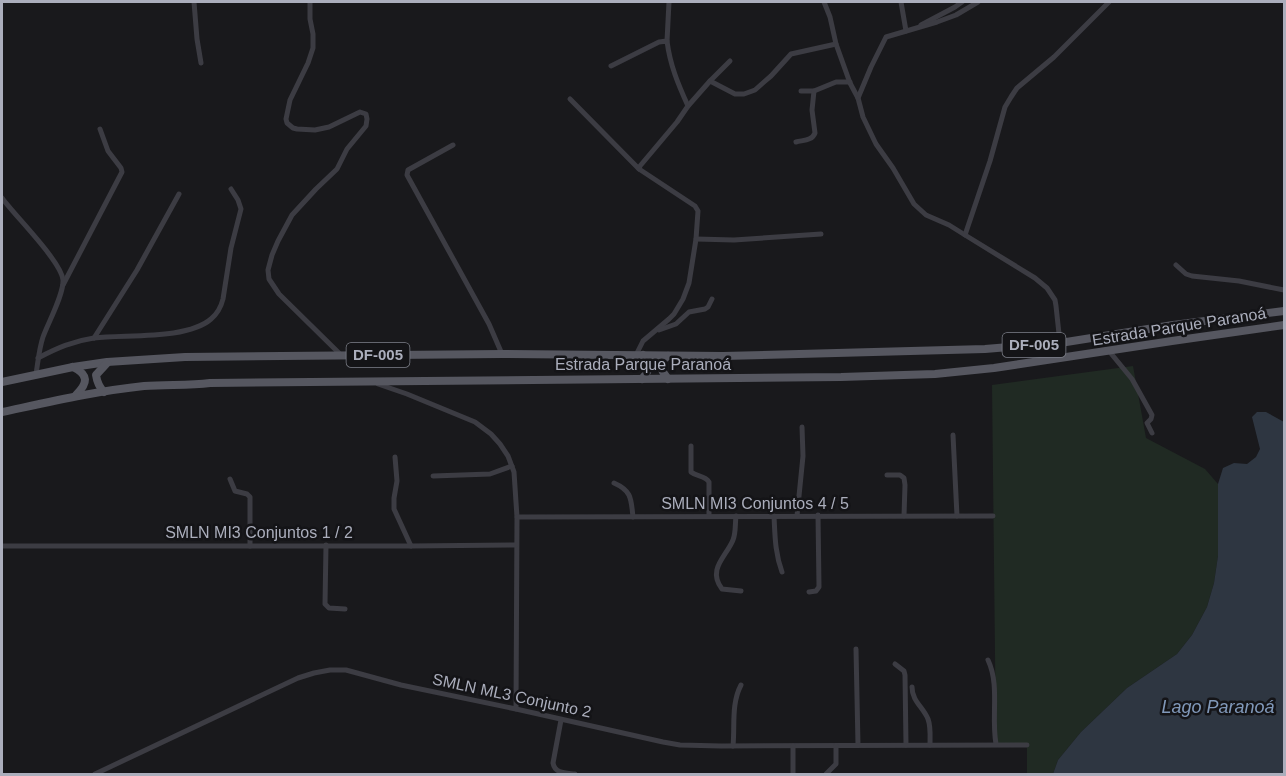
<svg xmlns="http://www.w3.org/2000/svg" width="1286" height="776" viewBox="0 0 1286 776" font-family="Arial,sans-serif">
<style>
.green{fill:#202a23}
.water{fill:#2e3641}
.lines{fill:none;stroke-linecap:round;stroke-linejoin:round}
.street{stroke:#3c3c43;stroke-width:5}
.primary{stroke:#565760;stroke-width:8}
.labels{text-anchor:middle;stroke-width:5;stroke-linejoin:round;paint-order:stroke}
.shield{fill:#141417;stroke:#7e808a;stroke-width:1.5}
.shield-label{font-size:15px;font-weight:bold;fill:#abaebc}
.street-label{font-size:16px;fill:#abaebc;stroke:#141417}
.water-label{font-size:18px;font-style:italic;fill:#8098b9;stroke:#141417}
</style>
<rect width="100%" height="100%" fill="#19191c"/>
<polygon class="green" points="1133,366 1146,438 1205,469 1218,484 1218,556 1214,583 1207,607 1192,635 1177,654 1127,688 1081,732 1058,760 1053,774 1027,774 1027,745 996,744 992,385"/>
<polygon class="water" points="1257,412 1266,412 1284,422 1284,774 1053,774 1058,760 1081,732 1127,688 1177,654 1192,635 1207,607 1214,583 1218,556 1218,484 1223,468 1234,463 1247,464 1256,457 1260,449 1252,417"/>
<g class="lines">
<g class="street">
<polyline points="194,2 197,39 201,63"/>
<polyline points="310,2 310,19 313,34 313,48 308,63 290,100 286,119 287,123 293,128 297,129 315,130 329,127 360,112 366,114 367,119 366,126 347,149 337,169 316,189 292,215 278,241 272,255 268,270 269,279 279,294 342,356"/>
<polyline points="824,2 830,17 836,44 850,83 858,98 863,117 876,144 893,168 914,204 926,215 949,225 965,235 1035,278 1047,288 1055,300 1056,306 1060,343"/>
<polyline points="901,2 906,31"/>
<polyline points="921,25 955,7 962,2"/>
<polyline points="667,41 669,2"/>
<path d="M611,66L659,42L667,41C670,65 678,84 688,106L677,122L640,166L639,169L695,206L698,211L696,239L689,283L683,299L674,314L669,319L643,341L636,355"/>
<polyline points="710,81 735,94 744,94 755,90 764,82 771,76 791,54 836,44"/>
<polyline points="801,91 814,91"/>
<polyline points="858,98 871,67 886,37 937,22 956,15 978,2"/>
<polyline points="570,99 639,169"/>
<polyline points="688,106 710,81 730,61"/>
<path d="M796,142C803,140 812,141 815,133L812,110L814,91L836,82H850"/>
<polyline points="453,145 408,170 407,175 489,324 502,354"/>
<path d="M2,198C15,216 61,261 63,280C64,294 48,323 43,337C39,349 38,362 36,374"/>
<polyline points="965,235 990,161 1005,107 1011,97 1017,88 1054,57 1109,2"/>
<polyline points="696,239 734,240 821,234"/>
<polyline points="1176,265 1186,274 1192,276 1239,281 1284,290"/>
<polyline points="63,285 122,172 121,168 108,151 100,129"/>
<polyline points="659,330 676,324 689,312 705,309 708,307 712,299"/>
<polyline points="94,338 137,270 179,194"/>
<polyline points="1109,351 1132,379 1152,415 1151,419 1147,423 1152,433"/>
<path d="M38,358C57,348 73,341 94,338C125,334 187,340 211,319C217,314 221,307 223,299L231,248L241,209L238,200L231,189"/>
<polyline points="378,384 407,394 475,422 491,434 500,444 508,456 514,472 517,517 516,709"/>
<polyline points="953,435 957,516"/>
<path d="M691,446V472C697,477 705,475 709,482V516"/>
<polyline points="395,457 397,481 394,498 394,509 411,546"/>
<polyline points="887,475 900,475 904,478 905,485 904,516"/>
<polyline points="433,476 490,474 512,466"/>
<polyline points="230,479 235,491 247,494 250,497 250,546"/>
<path d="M614,483C632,491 631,499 633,517"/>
<path d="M736,516C735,523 736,533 733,540C726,557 707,569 722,589L741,591"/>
<path d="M774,516C775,536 775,553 782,572"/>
<polyline points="797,516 803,456 802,427"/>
<polyline points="517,517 993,516"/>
<polyline points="326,545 325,604 329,608 345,609"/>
<polyline points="2,546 411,546 516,545"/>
<polyline points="809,592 816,591 819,587 818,515"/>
<polyline points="856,649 858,745"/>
<path d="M988,660C1000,685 991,717 996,744"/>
<polyline points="895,664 904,671 905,675 906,745"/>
<path d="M912,687C912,701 923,707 928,719C931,727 930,737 930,745"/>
<path d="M561,720L553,763C555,774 566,773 575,774"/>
<path d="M733,746C735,726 731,704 741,685"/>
<polyline points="95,774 298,678 314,673 330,670 346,670 401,685 516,709 663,742 680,745 721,746 1027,745"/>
<polyline points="793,774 793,746"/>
<polyline points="826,774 836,764 836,746"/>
</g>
<g class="primary">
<path d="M73,367C89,375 88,383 76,395"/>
<path d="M642,379C650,370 652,363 643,355"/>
<polyline points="668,379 663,372 660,365 663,360 668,356"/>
<polyline points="2,382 73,367 107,362 185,357 502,354 723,356 985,349 1060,343 1173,325 1284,311"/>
<path d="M104,392C99,387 97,382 96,375L107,363"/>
<path d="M2,412C49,402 96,391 144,386C166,384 188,386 210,383L841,377L935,374L994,368L1172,341L1284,325"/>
</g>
</g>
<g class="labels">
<g class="shield">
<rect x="1002.5" y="333" width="63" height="24" rx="4.5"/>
<rect x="346.5" y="343" width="63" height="24" rx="4.5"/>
</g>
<g class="shield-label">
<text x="1034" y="350">DF-005</text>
<text x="378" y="360">DF-005</text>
</g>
<g class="street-label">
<text transform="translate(1179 326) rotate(-9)" y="6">Estrada Parque Paranoá</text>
<text x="643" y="370">Estrada Parque Paranoá</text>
<text x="755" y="509">SMLN MI3 Conjuntos 4 / 5</text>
<text x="259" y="538">SMLN MI3 Conjuntos 1 / 2</text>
<text transform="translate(512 695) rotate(12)" y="6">SMLN ML3 Conjunto 2</text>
</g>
<g class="water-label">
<text x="1218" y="713">Lago Paranoá</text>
</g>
</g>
<rect width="1286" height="776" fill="none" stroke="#abaebc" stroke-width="6"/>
</svg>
